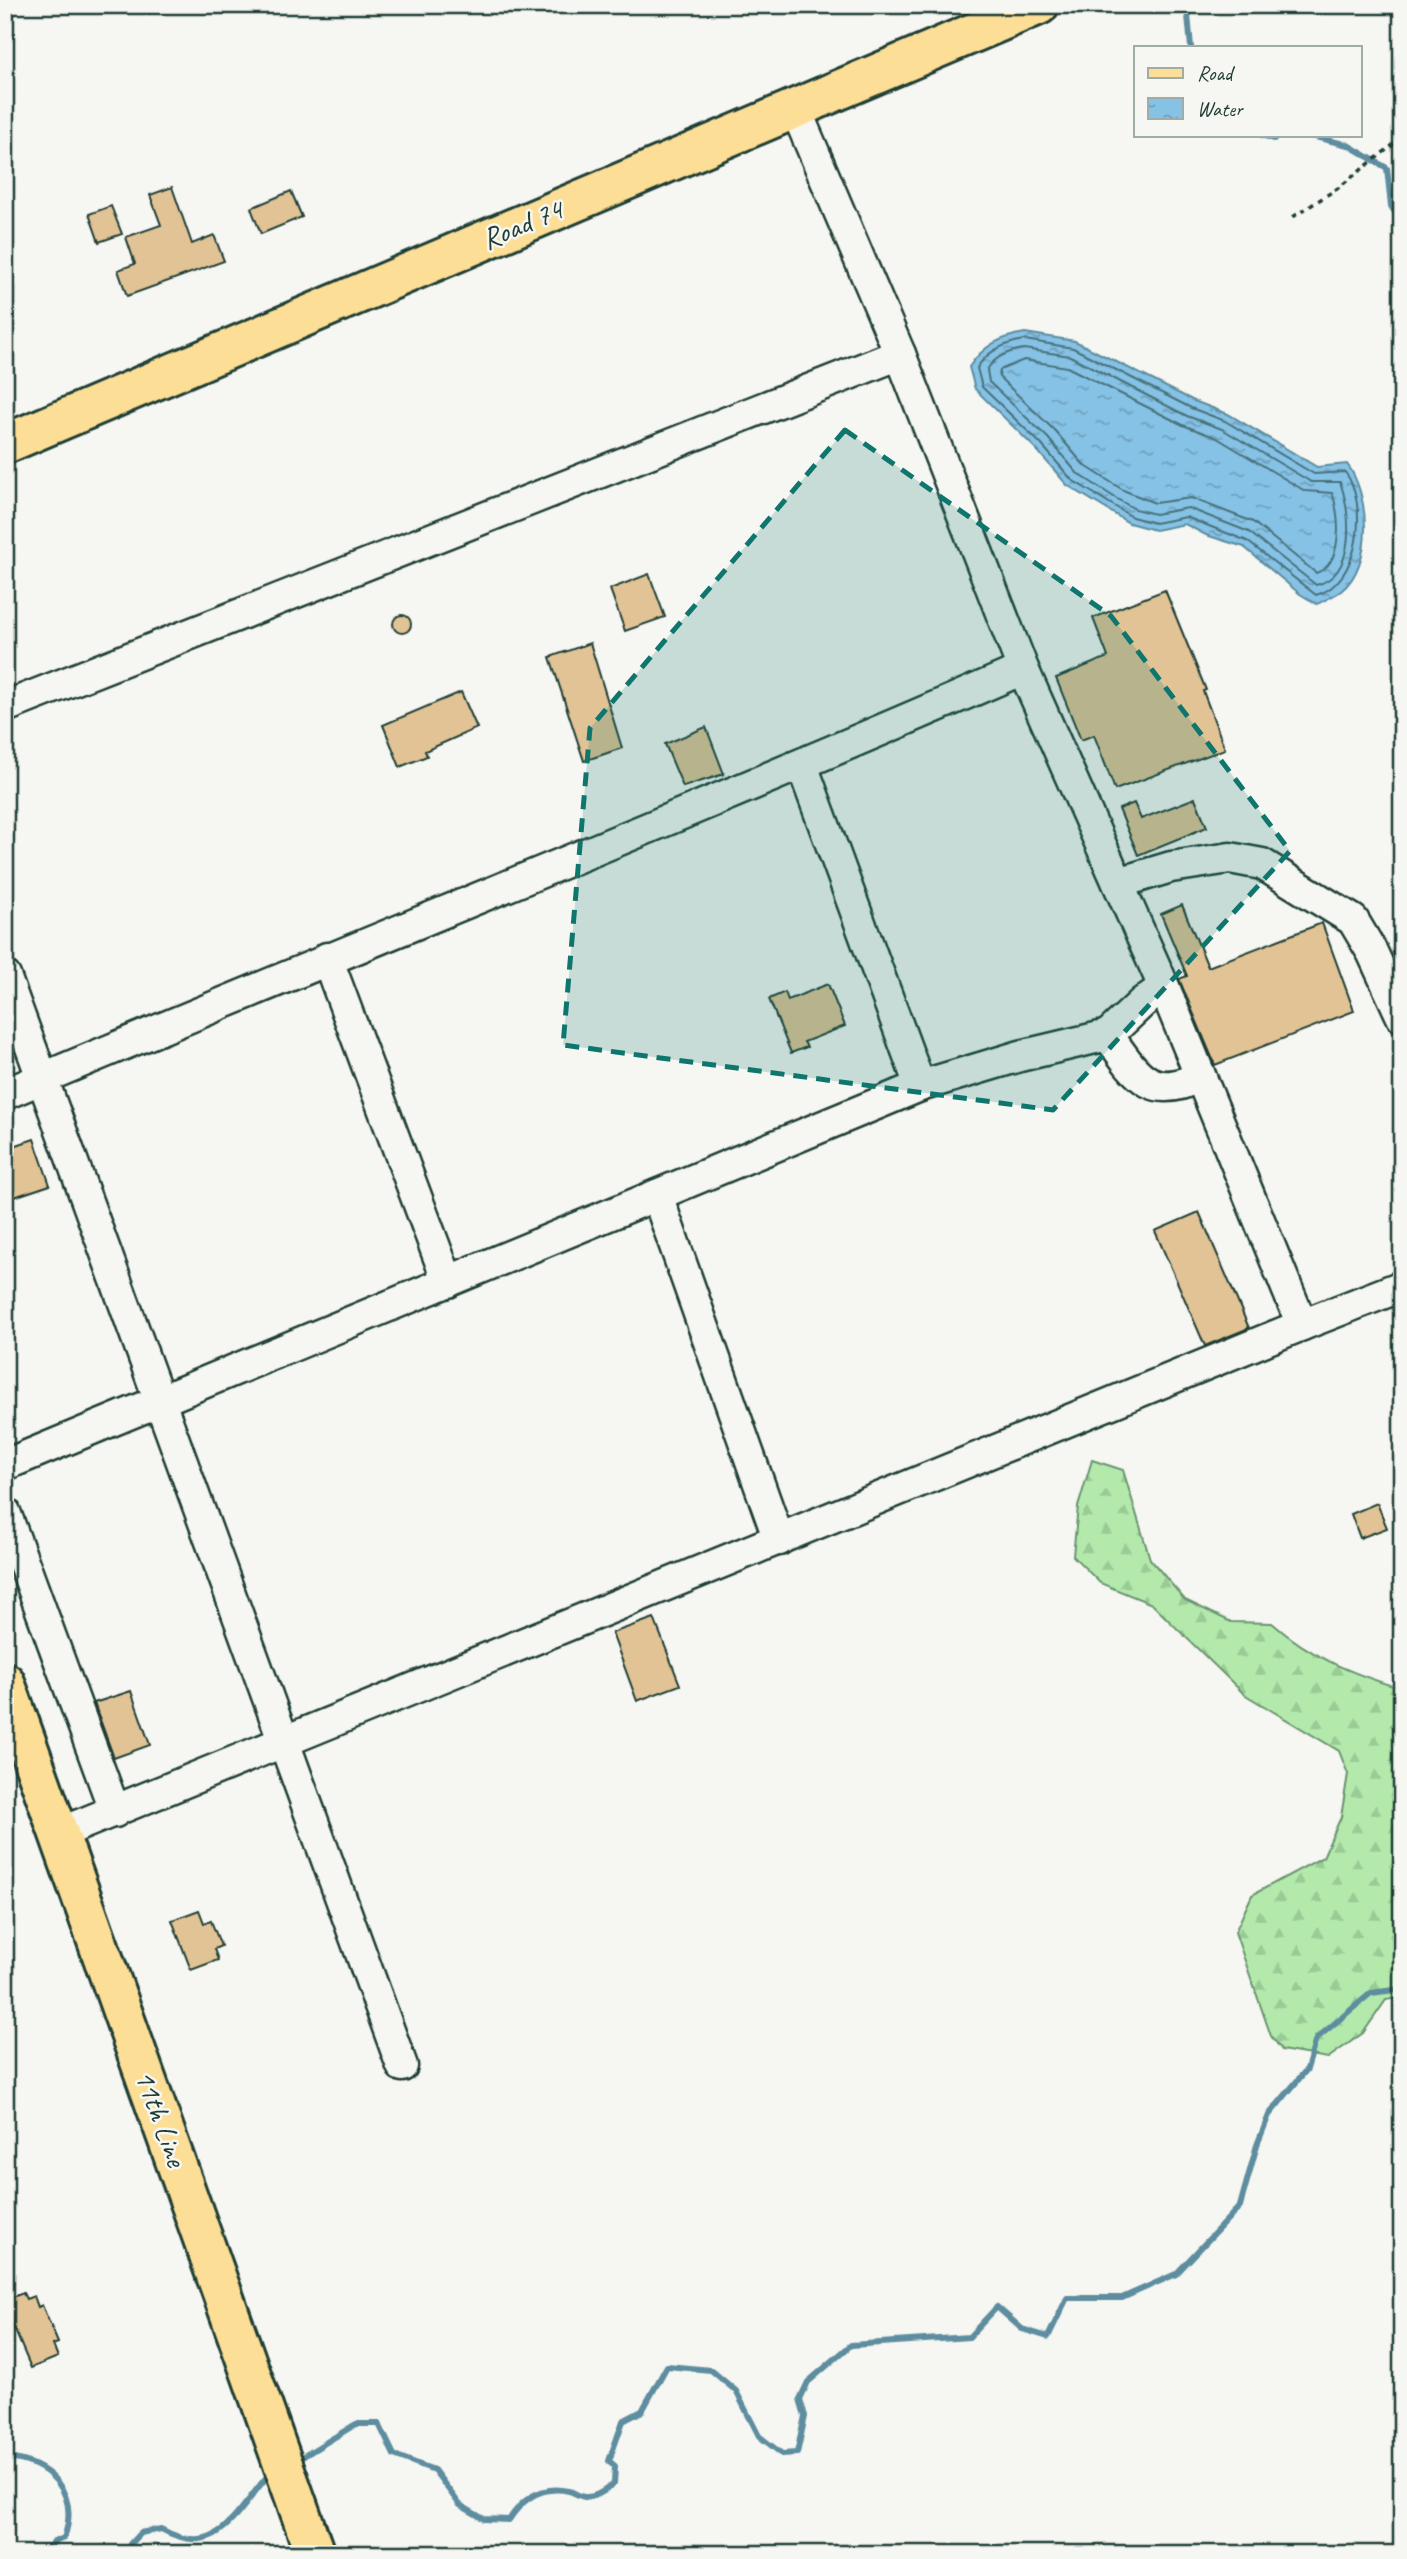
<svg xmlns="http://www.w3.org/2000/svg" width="1407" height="2559" viewBox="0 0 1407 2559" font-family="Caveat,sans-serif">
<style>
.forest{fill:url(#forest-firs);stroke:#699470;stroke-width:2}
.water{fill:url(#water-ripples);stroke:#5d8d9f;stroke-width:2}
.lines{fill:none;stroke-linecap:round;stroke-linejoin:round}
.shore{stroke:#48727b;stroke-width:2}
.stream{stroke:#5d8d9f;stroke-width:6}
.building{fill:#e2c395;stroke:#1f3d34;stroke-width:2}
.minor-casing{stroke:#1f3d34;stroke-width:35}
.major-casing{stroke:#1f3d34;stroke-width:44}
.path{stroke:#1f3d34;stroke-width:3.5;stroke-dasharray:5 5;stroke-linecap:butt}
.minor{stroke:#f6f6f2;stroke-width:30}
.major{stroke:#fdde96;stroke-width:38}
.marked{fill:#0f766e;fill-opacity:0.2;stroke:#0f766e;stroke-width:5;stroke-dasharray:14 9;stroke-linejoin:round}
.labels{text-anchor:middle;stroke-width:5;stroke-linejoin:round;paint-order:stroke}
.street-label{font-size:30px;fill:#1f3d34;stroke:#f6f6f2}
</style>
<defs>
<pattern id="forest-firs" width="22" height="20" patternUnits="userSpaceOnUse" patternTransform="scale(1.75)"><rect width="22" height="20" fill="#b3eaac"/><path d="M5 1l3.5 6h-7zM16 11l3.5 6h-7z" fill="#9aca95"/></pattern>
<pattern id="water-ripples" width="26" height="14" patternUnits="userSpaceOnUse" patternTransform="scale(1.75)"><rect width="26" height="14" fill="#86c2e6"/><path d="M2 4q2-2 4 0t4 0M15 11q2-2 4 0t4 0" fill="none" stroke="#6d9fbb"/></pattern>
</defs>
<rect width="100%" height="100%" fill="#f6f6f2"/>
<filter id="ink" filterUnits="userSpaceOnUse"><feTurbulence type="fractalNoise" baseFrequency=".0143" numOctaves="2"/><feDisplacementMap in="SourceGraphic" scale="14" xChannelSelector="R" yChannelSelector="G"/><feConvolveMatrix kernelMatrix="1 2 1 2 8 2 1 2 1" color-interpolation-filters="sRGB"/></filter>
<g filter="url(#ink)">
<path class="forest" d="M1092,1460L1123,1470L1150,1559L1185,1600L1231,1622L1272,1623C1312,1658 1351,1673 1402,1689V1896L1396,1904L1402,1918V1997L1386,2000L1363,2033L1328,2058L1282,2050L1271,2036L1235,1932L1252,1895L1323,1857L1341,1817L1348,1774L1339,1751L1244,1694L1152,1604L1100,1583L1073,1556L1078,1507Z"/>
<path class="water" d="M1025,333L1075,341L1194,401L1228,414L1317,467L1347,464C1370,494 1374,565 1341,591C1334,596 1325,600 1317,604L1300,594L1244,547L1206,535L1185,524L1155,530L1129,523L1067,485L1036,449L975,389L969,367C983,346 1000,337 1025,333Z"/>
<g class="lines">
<g class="shore">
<path d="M1025,340L1073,348L1191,408L1225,421L1314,474L1345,472C1369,503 1360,584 1316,595L1247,541L1186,517L1155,523L1132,517L1072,480L1041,444L982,387L977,368C987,351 1005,343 1025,340Z"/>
<path d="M1024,349L1070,356L1187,416L1222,429L1311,482H1340C1351,512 1357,575 1316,585L1249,532L1188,508L1155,514L1135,509L1117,499L1077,473L1048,438L989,382L987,370C994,357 1010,351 1024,349Z"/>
<path d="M1024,360L1067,367L1183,425L1217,438L1305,491L1332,493C1340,514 1344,564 1316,573L1253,522L1191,498L1155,503L1123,490L1084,465L1055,431L999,377L1000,370Z"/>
</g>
<g class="stream">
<polyline points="1187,5 1191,47"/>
<polyline points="1261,135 1274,139 1277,135"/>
<polyline points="1307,135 1348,145 1387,168 1391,206 1402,223"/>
<path d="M5,2458C50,2461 80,2493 64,2538L54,2542L47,2554"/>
<path d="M294,2462L356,2424H379L394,2455L434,2470L460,2505L484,2519L509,2520C523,2498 542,2485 569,2491C574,2492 580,2497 585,2497C596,2498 606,2490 614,2483L615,2466L609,2461L623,2421L642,2411L667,2366L711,2370L736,2391L759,2436L782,2454L797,2453L805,2416L800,2399L808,2382L851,2345L969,2337L997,2307L1022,2329L1048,2337L1067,2298H1122L1176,2274L1240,2206L1257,2145L1269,2115L1307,2069L1316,2039L1371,1993L1402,1989"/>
<path d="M133,2554L130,2544L140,2533L161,2529C215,2559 233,2518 265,2479L273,2474"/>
</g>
</g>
<g class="building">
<polygon points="172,187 192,244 214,235 224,261 127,296 118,270 135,264 126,237 161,225 150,195"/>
<polygon points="291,191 302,217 261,234 251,208"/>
<polygon points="111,206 122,234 99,242 89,214"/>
<polygon points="649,574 665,617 625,631 610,589"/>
<polygon points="1165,590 1206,690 1203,691 1225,749 1115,790 1094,735 1081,740 1056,678 1108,657 1093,618"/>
<circle cx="402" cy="624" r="9"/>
<polygon points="590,643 622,748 584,761 550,657"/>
<polygon points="461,692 477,728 425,751 427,756 400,767 383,725"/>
<polygon points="706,727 724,774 683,787 665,744"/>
<polygon points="1195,798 1207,827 1138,855 1119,809 1134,803 1141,819"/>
<polygon points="1182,905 1208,967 1322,923 1354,1011 1215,1065 1179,979 1187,976 1161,914"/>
<polygon points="828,984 845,1026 804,1042 807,1047 791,1053 769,999 785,992 788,1000"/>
<polygon points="34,1139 50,1185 5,1200 5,1149"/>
<polygon points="1199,1212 1249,1328 1205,1346 1155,1231"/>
<polygon points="1377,1503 1387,1528 1360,1538 1351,1514"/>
<polygon points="654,1618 680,1685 637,1701 612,1633"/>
<polygon points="131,1691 150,1745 114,1758 94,1703"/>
<polygon points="199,1910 204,1923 211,1921 221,1946 214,1949 218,1960 191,1970 172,1920"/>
<polygon points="23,2293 26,2299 34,2296 38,2307 42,2305 58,2343 53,2345 58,2357 31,2368 5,2307 5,2300"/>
</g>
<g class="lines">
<g class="minor-casing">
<g id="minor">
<polyline points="5,707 900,354 795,108"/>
<polyline points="802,765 920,1086"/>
<polyline points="1118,883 1171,867 1230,858 1262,864 1353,920 1372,952 1402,1017"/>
<polyline points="327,958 448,1282"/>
<polyline points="5,976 402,2066"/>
<polyline points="1108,1035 1143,1002 1164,987"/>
<path d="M5,1094C344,951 686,816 1023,669"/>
<polyline points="657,1195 779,1540"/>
<polyline points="1302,1325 1402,1286"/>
<path d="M5,1465L920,1086L1020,1056L1108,1035C1136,1075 1151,1102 1200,1076"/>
<polyline points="5,1512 115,1812"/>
<polyline points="60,1833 1302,1325 1164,987 1023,669 900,354"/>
</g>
</g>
<g class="major-casing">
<g id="major">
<polyline points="5,444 1039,5"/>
<polyline points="5,1682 315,2554"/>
</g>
</g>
<polyline class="path" points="1293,217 1338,188 1402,138"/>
<use href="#minor" class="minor"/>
<use href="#major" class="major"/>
</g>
</g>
<path class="marked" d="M845,430L1111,616L1290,851L1053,1110L563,1045L590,728Z"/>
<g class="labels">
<g class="street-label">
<text transform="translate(522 224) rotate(-23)" y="10">Road 74</text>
<text transform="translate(161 2118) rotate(70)" y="10">11th Line</text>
</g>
</g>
<rect width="1407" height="2559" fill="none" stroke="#f6f6f2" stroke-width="28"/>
<rect x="14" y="14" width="1379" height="2531" fill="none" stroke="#1f3d34" stroke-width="2.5" filter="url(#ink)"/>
<rect x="1134" y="46" width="228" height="91" fill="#f6f6f2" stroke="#a0aca6" stroke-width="2"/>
<rect x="1148" y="68" width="35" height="10" fill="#fdde96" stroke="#a0aca6" stroke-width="2"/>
<text x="1197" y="80" font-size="21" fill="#1f3d34">Road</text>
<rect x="1148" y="98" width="35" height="21" fill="url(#water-ripples)" stroke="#a0aca6" stroke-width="2"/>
<text x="1197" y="116" font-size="21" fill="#1f3d34">Water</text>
</svg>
